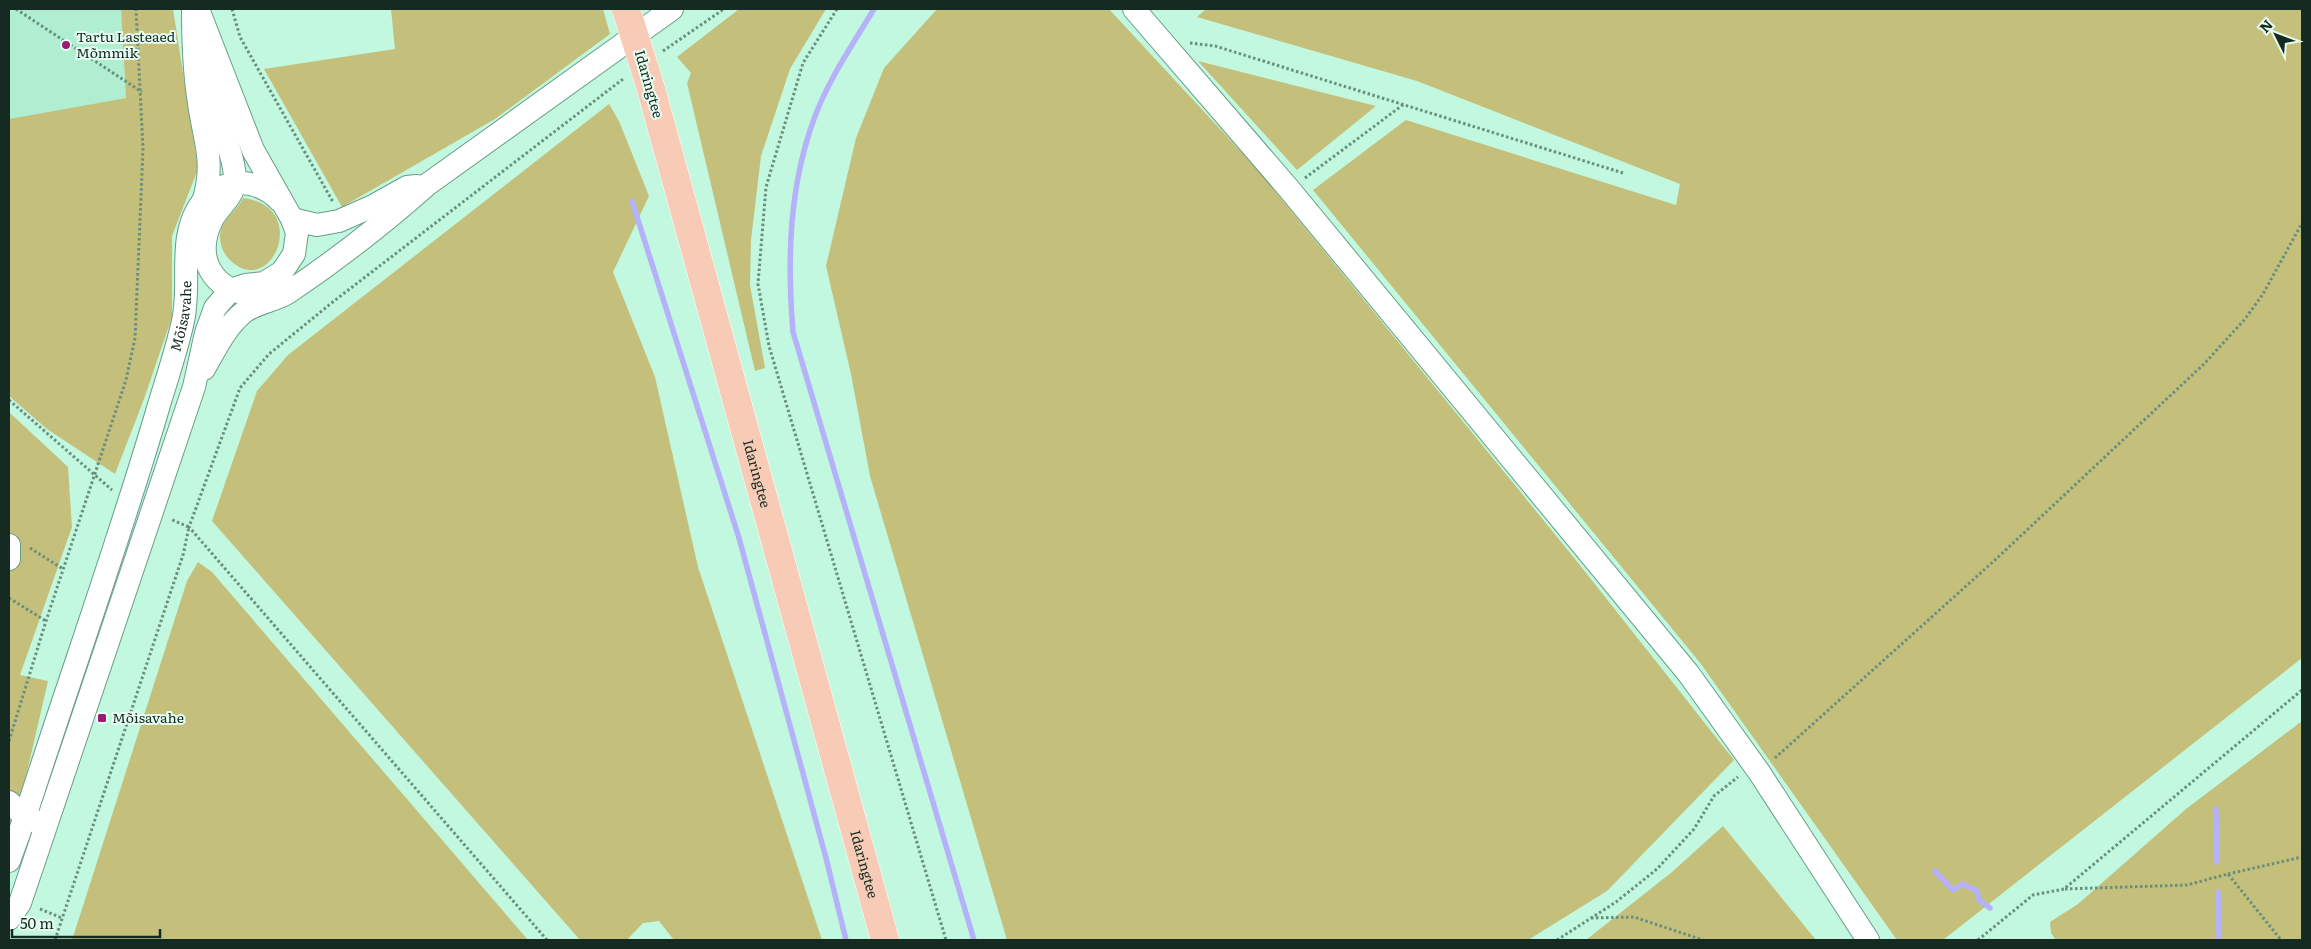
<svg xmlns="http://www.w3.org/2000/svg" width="2311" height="949" viewBox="0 0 2311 949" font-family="Literata,serif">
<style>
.built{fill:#afeed1}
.green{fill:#c4c07c}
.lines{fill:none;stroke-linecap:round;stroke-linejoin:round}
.stream{stroke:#b5b2fb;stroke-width:5.5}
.minor-casing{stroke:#699d86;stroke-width:24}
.major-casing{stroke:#fff;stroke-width:29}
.path{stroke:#698e7e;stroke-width:3;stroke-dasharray:2.5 2.5;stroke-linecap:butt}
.minor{stroke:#fff;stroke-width:22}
.major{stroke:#f8cbb7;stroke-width:28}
.major-bridge-casing{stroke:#fff;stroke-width:29;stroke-linecap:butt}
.major-bridge{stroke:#f8cbb7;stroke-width:28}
.poi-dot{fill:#9b1b71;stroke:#e7fdf2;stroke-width:2}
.labels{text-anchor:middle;stroke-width:4;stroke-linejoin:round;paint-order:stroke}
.poi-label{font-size:14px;fill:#152a21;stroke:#e7fdf2;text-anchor:start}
.street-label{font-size:14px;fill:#152a21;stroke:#e7fdf2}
</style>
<rect width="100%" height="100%" fill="#c1f8df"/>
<polygon class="built" points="9,9 121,9 126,98 9,119"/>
<g class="green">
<polygon points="121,9 173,9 198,169 172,236 172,317 144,399 115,474 47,429 9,396 9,119 126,98"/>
<polygon points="391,9 603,9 610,34 495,119 342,207 264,69 395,49"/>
<polygon points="739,9 826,9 790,69 761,156 751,240 750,285 765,368 755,371 687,83 691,73 677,57"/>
<polygon points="937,9 1109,9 1258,170 1575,559 1734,760 1607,891 1528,940 1007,940 870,476 851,374 826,266 856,138 884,68"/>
<polygon points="1206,9 2302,9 2302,658 1943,940 1897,940 1701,664 1313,190 1406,120 1676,205 1680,184 1417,81 1197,17"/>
<polygon points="1198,61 1376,106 1297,170"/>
<polygon points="609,104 619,121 649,196 613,272 655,377 698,567 822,940 674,940 659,921 643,923 627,940 580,940 212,521 257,391 288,355"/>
<path d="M243,198C311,206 272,299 231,261C222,253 218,241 221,229C225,218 238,209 243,198Z"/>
<polygon points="9,412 68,467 72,527 20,675 48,681 27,772 9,830"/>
<polygon points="198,562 212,572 528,940 72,940 187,581"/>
<polygon points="2302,721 2302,940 2056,940 2051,933 2050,922 2078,904 2186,809"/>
<polygon points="1723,826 1816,940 1586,940 1672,872"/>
</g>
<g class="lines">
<g class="stream">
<path d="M874,9C853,44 828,80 814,119C789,187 787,260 793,332L974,940"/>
<polyline points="632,201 739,538 826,858 846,940"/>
<polyline points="2216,809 2217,862"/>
<polyline points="1935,871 1953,890 1963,884 1977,891 1979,900 1990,908"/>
<polyline points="2218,892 2219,940"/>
</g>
<g class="minor-casing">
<g id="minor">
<polyline points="1134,9 1289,189 1688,673 1759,772 1868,940"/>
<path d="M193,10C193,41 194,72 199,103C204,140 215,160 204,199"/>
<path d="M195,59C206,85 237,157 235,182C233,197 220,206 213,218C195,252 207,285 245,294"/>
<polyline points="292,219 317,225 339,221 373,206 407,187 417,186"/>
<path d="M204,369C215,350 226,326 244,312C257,302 276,301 289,292C338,259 384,223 428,184L672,9"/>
<polyline points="9,545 9,559"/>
<polyline points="9,802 25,817 37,822"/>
<path id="s1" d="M9,861L25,817C68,683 116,550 156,415C165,384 176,353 183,321C192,280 176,236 203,201C217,183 245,178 264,189C270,191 275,196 279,200"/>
<polyline points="9,919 20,903 194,387 206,333 215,308 231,290 246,285 264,283 282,272 294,254 297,233 292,219 253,150 198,9"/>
</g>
</g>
<g class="major-casing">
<g id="major">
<path id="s2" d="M651,89L885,940"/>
</g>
</g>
<g class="path">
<polyline points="16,9 142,92"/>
<polyline points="232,9 240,37 333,202"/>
<polyline points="837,9 803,63 766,187 758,284 769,346 946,940"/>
<polyline points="1190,43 1215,46 1623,173"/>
<polyline points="663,51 724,9"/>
<polyline points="1305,178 1404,104"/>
<polyline points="9,400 112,490"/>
<polyline points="30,548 63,569"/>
<polyline points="9,598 46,621"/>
<polyline points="9,741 46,621 126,380 135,338 143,149 136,9"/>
<polyline points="1775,758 1995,560 2205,363 2245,319 2263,294 2302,223"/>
<polyline points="2228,874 2302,857"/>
<polyline points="2065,889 2187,885 2228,874 2281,940"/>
<polyline points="40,909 62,918"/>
<polyline points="1591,918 1634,917 1703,940"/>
<polyline points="55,940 183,555 189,527 170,519"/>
<polyline points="547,940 189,527 240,388 269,354 334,301 623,79"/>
<polyline points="1557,940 1616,902 1657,869 1694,829 1714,796 1738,777"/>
<polyline points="1978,940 2033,895 2064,889 2302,690"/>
</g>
<use href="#minor" class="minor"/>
<use href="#major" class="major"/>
<g class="major-bridge-casing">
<polyline id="major-bridge" points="626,9 651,89"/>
</g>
<use href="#major-bridge" class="major-bridge"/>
</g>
<g class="poi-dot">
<circle cx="66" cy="45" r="5"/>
<rect x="97" y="713" width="10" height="10" rx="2.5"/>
</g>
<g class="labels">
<g class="poi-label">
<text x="76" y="42">Tartu Lasteaed<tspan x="76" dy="16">Mõmmik</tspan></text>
<text x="112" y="723">Mõisavahe</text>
</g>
<g class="street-label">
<text transform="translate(649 84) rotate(74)" y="5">Idaringtee</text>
<text dy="5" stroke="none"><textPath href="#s1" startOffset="572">Mõisavahe</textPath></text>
<text dy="5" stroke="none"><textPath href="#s2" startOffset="399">Idaringtee</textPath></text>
<text dy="5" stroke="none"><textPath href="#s2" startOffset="804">Idaringtee</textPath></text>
</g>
</g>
<rect width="2311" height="949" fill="none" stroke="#152a21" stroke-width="20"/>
<g transform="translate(2276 35) rotate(312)" stroke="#e7fdf2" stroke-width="4" paint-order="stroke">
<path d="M0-4L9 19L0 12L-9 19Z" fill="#152a21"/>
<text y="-8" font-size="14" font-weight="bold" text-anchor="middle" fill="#152a21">N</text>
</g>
<path d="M12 929v8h148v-8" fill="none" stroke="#152a21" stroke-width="2.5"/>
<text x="20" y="929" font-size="15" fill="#152a21" stroke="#e7fdf2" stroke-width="4" paint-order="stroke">50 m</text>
</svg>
